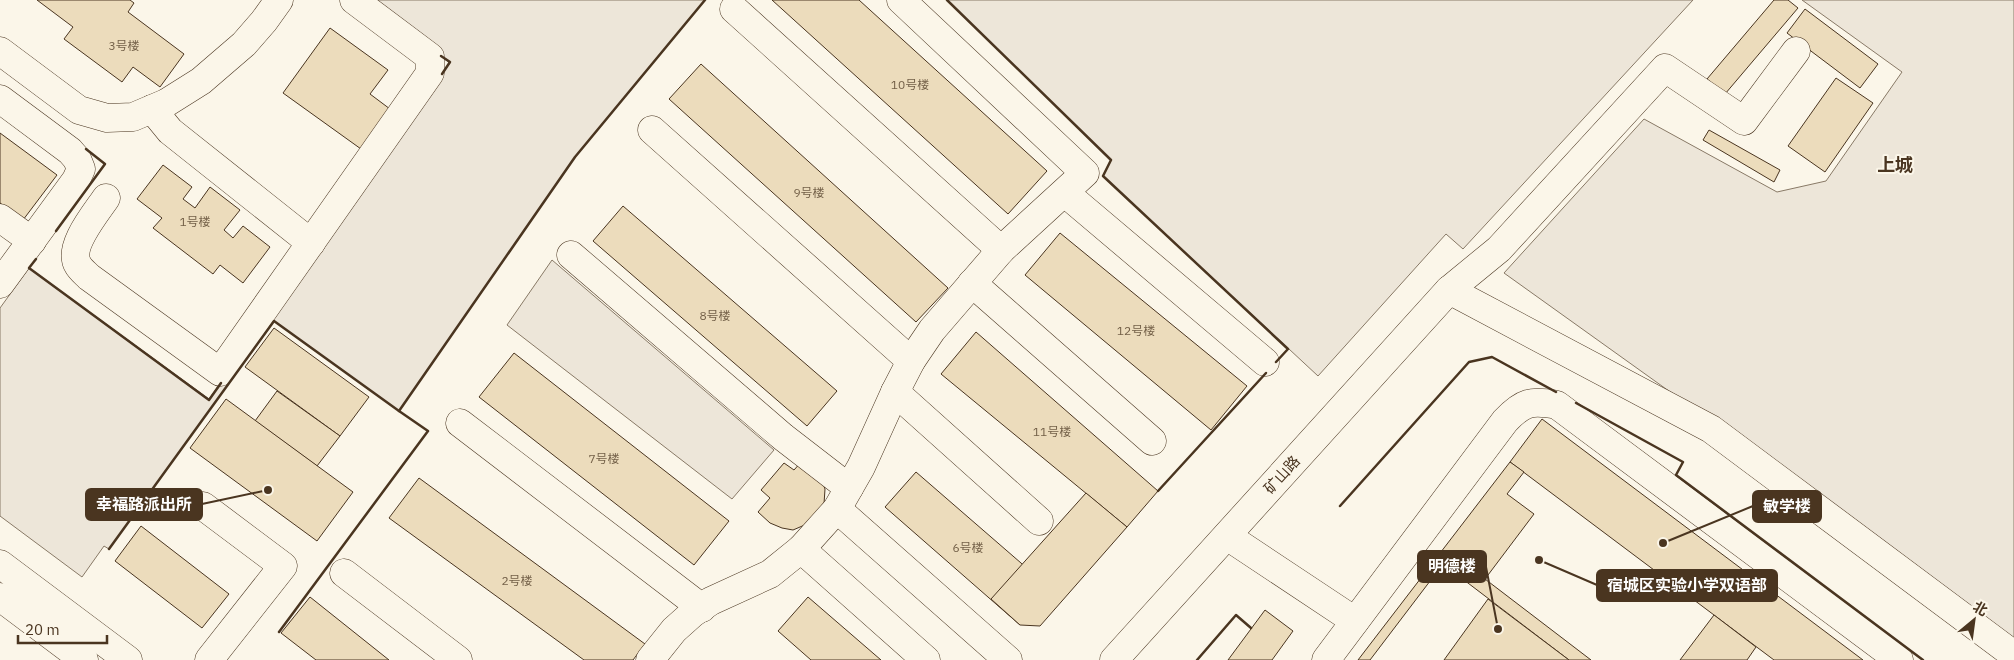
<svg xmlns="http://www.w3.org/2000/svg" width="2014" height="660" viewBox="0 0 2014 660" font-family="'IBM Plex Sans','Noto Sans SC',sans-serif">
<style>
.green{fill:#ede6d9;stroke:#887966}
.building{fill:#ecdcbc;stroke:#4a3520}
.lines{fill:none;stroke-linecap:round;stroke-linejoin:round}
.minor-casing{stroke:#4a3520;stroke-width:29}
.major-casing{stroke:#4a3520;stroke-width:29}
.minor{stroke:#fbf6e9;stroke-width:28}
.major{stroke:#fbf6e9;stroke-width:28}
.wall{stroke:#4a3520;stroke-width:2.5}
.labels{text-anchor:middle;stroke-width:4;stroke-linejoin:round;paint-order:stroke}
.number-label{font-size:12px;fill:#725f47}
.street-label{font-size:15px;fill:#4a3520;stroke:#fbf6e9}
.quarter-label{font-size:18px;font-weight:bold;fill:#4a3520;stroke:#fbf6e9}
.leader{fill:none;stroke:#4a3520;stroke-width:2}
.callout-dot{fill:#4a3520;stroke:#fbf6e9;stroke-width:2}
.callout{fill:#4a3520;stroke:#4a3520;stroke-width:2}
.callout-label{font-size:16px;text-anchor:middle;font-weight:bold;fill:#fff}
</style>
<rect width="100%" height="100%" fill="#fbf6e9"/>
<g class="green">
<polygon points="364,0 705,0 575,157 399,411 274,321 109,549 104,546 82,577 0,516 0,308 29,268 209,399 450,63"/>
<polygon points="947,0 1693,0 1463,249 1446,234 1318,376 1103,176 1111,160"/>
<polygon points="1802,0 2014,0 2014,638 1504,273 1644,119 1777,192 1826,181 1902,72"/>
<polygon points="552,260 774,450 732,499 507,325"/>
</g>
<g class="building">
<polygon points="37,0 130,0 134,3 128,12 184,54 160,87 133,67 122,82 64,39 73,27"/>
<polygon points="772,0 859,0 1047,171 1008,214"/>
<polygon points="1774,0 1788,0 1798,8 1725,94 1707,79"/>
<polygon points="1805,9 1878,64 1860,88 1787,33"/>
<polygon points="330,28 388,70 370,94 390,109 361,149 283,93"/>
<polygon points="701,64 948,288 916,322 669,99"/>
<polygon points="1836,78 1873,103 1825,172 1788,146"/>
<polygon points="1709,130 1780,170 1774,182 1703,140"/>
<polygon points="0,133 57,175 23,220 0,203"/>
<polygon points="163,165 192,187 183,199 195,208 210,187 240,210 224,230 233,238 243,226 270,247 243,283 220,265 213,274 153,228 162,218 137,199"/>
<polygon points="623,206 837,391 807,426 593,241"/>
<polygon points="1060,233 1247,386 1211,430 1025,275"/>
<polygon points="274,328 369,397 340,436 245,367"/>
<polygon points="976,332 1158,491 1127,527 941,374"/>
<polygon points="514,353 729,521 694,565 479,397"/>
<polygon points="277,391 340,436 317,466 255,421"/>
<polygon points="226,399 353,492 317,541 190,448"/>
<polygon points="1542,419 1863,660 1774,660 1510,462"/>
<polygon points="802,461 821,478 825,489 824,504 807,524 793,530 782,528 770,523 758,512 770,498 761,490 784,463 794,470"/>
<polygon points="1510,462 1524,472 1507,494 1534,514 1485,579 1591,660 1569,660 1443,564 1370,660 1358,660"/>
<polygon points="916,472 1051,589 1020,625 885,507"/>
<polygon points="419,478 645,644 633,660 584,660 389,518"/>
<polygon points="1086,493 1127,527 1040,626 1020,625 991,599"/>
<polygon points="141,526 229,594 202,628 115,561"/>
<polygon points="310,597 389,660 316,660 281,633"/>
<polygon points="808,597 881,660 811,660 778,631"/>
<polygon points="1488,599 1569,660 1444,660"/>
<polygon points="1265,610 1293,631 1272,660 1228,660"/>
<polygon points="1714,615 1756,647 1747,660 1680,660"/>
</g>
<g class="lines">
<g class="minor-casing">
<g id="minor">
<polyline points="734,9 1001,250"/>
<polyline points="0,51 79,110 107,118 133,117 166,103 201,81 244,44 264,21 279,0"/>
<polyline points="0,99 70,151 77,159 81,169 76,180 0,284"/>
<polyline points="152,109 170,131 311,243"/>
<polyline points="652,130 911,361"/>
<polyline points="1065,193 1265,362"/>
<path d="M106,198C96,213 67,247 78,265C80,269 85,273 89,277L220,372L430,73V57L354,0"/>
<polyline points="0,218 32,241"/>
<polyline points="571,255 783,437 849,488"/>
<polyline points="972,283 1152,441"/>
<polyline points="1449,290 1711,429 2014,655"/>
<polyline points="895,392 1039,521"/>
<polyline points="460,423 702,608"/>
<polyline points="203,506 283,566 209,660"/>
<polyline points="837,509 1008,660"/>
<polyline points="1227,536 1355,621"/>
<polyline points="801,549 926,660"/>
<polyline points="344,573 458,660"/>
<polyline points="650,660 674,630 693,613 711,601 770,574 801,549 837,509 861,467 895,392 911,361 932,330 1001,250 1085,173 901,0"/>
<polyline points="1114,660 1449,290 1499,249 1665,68 1744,121 1796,51"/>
<path d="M1326,660L1505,421C1523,402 1531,400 1557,405L1899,660"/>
</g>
</g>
<g class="major-casing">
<g id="major">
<polyline points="0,564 128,660"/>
<polyline points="0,597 84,660"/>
</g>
</g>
<use href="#minor" class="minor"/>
<use href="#major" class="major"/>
<g class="wall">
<polyline points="947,0 1111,160 1103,176 1288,349 1276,362"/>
<polyline points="441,56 450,62 442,74"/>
<polyline points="56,231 105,164 86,149"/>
<polyline points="36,259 29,268 209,400 221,383"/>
<polyline points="1576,403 1683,462 1676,475 1923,660"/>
<polyline points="1158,491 1266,373"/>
<polyline points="1340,506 1469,362 1492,357 1556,392"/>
<polyline points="109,549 274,321 399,411"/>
<polyline points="279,632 428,431 399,411 575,157 705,0"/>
<polyline points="1197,660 1236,615 1251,628"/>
</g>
</g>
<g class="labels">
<g class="number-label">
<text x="124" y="50">3号楼</text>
<text x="910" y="89">10号楼</text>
<text x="809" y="197">9号楼</text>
<text x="195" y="226">1号楼</text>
<text x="715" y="320">8号楼</text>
<text x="1136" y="335">12号楼</text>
<text x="1052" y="436">11号楼</text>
<text x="604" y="463">7号楼</text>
<text x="968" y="552">6号楼</text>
<text x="517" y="585">2号楼</text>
</g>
<g class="street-label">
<text transform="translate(1282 475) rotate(-48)" y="5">矿山路</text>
</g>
<g class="quarter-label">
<text x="1895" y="171">上城</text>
</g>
</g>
<path class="leader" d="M268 490L202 504M1663 543L1753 506M1498 629L1486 567M1539 560L1597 585"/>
<g class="callout-dot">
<circle cx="268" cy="490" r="5"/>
<circle cx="1663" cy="543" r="5"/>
<circle cx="1498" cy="629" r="5"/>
<circle cx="1539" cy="560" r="5"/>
</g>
<g class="callout">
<rect x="86" y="489" width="116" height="31" rx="5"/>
<rect x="1753" y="491" width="68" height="31" rx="5"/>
<rect x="1418" y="551" width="68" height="31" rx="5"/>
<rect x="1597" y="570" width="180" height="31" rx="5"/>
</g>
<g class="callout-label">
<text x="144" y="510">幸福路派出所</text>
<text x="1787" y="512">敏学楼</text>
<text x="1452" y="572">明德楼</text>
<text x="1687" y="591">宿城区实验小学双语部</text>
</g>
<g transform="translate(1974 620) rotate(29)" stroke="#fbf6e9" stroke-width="4" paint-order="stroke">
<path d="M0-4L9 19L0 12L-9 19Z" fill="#4a3520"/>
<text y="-8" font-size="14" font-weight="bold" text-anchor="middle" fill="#4a3520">北</text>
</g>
<path d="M18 635v8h89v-8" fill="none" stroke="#4a3520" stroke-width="2.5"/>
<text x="25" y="635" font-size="15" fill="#4a3520" stroke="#fbf6e9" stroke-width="4" paint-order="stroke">20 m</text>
</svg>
